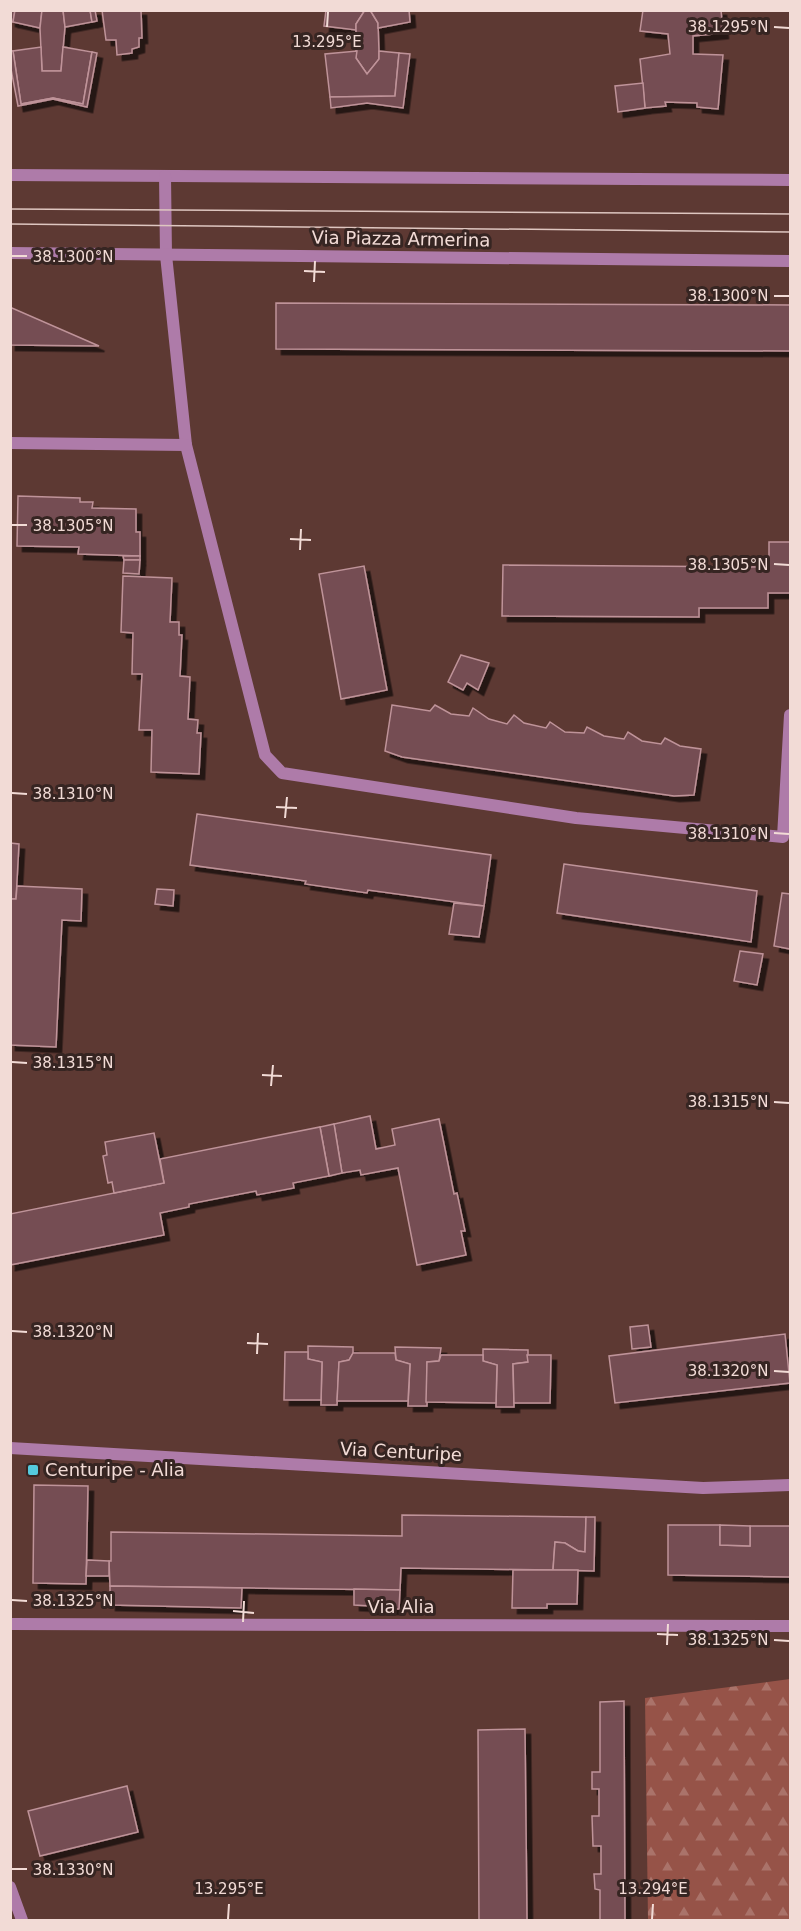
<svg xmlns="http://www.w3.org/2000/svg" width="801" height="1931" viewBox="0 0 801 1931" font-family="'DejaVu Sans',sans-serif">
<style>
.forest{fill:url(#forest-firs)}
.building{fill:#744d53;stroke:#bf9399;stroke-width:1.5;filter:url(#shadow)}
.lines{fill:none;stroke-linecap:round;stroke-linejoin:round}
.minor{stroke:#ae7ba9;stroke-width:12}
.tram{stroke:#dec6c0;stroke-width:1.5}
.ticks{fill:none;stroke:#f2dbd6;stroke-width:2}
.poi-dot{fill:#54cadd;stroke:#362522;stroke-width:2}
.labels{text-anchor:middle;stroke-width:6;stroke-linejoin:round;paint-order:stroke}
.street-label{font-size:18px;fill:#f2dbd6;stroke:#362522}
.poi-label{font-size:18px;fill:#f2dbd6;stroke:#362522;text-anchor:start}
.ticks-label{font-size:15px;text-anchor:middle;fill:#f2dbd6;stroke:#362522;stroke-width:6;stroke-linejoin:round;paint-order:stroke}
</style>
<defs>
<pattern id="forest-firs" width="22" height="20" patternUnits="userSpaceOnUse" patternTransform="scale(1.5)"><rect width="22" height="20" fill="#965348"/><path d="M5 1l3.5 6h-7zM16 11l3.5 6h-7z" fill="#aa736a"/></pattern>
<filter id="shadow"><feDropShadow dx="5.5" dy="5.5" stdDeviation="0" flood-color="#0009"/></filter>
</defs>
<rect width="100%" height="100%" fill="#5d3933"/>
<polygon class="forest" points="790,1679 790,1920 648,1920 645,1698"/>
<g class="building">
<polygon points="10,10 15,10 13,22 10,21"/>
<polygon points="15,10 42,10 40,28 13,22"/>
<polygon points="42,10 63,10 65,27 61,71 42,71 40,28"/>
<polygon points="63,10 90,10 92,22 65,27"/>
<polygon points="90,10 95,10 97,21 92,22"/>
<polygon points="102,10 141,10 142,38 139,38 139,47 132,49 132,53 117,55 116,40 106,40"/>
<polygon points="326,10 365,10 356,24 356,30 324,26"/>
<polygon points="365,10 370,10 378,23 379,51 379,59 367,74 356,58 356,24"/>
<polygon points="370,10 409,10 410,22 378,28 378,23"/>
<polygon points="643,10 721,10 723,33 693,36 693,54 723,55 718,109 697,107 697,103 665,102 666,106 645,108 640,59 670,54 668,34 640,31"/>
<polygon points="41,47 42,71 61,71 63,47 92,52 83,104 53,98 21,104 13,51"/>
<polygon points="10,51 13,51 21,104 53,98 83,104 92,52 97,53 87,107 53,99 18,106 10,64"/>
<polygon points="357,51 356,58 367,74 379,59 379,51 399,53 395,96 330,97 325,54"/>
<polygon points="399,53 410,54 403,108 367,103 331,108 330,97 395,96"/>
<polygon points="643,83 645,108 618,112 615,86"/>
<polygon points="276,303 790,305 790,351 276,349"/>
<polygon points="10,308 12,308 99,346 10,345"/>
<polygon points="18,496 80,498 80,502 93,502 92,508 136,509 136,532 140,532 140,556 78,554 79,547 17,546"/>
<polygon points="769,542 790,542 790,593 768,593 768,608 699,608 699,617 502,616 503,565 769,567"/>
<polygon points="123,556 140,556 140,560 124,560"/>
<polygon points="124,560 140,560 139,574 123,573"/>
<polygon points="364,566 387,690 341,699 319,574"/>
<polygon points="123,576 172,578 170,622 179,622 179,635 182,635 180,676 190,677 188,719 198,720 197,733 201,733 199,774 151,772 152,730 139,730 142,674 132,674 133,633 121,632"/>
<polygon points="461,655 489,663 478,690 467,683 463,690 448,682"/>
<polygon points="392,705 430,711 435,705 451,714 469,716 473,708 489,719 507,724 514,715 524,723 546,728 550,722 565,732 584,733 587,727 604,736 624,739 628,732 642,741 661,744 665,738 680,746 701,749 694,795 674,796 402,757 385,751"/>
<polygon points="197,814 491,855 484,906 368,890 367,893 305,884 306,881 190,865"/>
<polygon points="10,843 19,844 16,899 10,899"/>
<polygon points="564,864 757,891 751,942 557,913"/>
<polygon points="17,886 82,889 81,921 62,920 56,1047 10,1045 10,899 16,899"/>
<polygon points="157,889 174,890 173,906 155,904"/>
<polygon points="782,893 790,894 790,949 774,946"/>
<polygon points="454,903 484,906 479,937 449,934"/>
<polygon points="740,951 763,954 757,985 734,981"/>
<polygon points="370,1116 376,1149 395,1145 392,1129 439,1119 454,1194 457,1193 465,1231 461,1231 466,1255 417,1265 398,1168 361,1175 360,1170 342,1173 334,1124"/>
<polygon points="334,1124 342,1173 329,1176 320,1127"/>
<polygon points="320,1127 329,1176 293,1183 294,1188 257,1195 256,1191 189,1204 189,1207 160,1213 164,1235 10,1265 10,1214 164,1183 160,1159"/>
<polygon points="154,1133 164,1183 114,1193 112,1182 108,1183 103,1156 107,1155 105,1142"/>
<polygon points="648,1325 651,1347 632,1349 630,1327"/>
<polygon points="785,1334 790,1383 615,1403 609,1356"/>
<polygon points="308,1346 353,1347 353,1353 349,1360 339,1362 337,1405 321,1405 322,1362 308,1359"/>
<polygon points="395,1347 441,1348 439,1361 427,1362 427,1406 408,1406 410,1364 396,1360"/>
<polygon points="483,1349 528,1350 528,1362 513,1364 514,1407 496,1407 497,1365 483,1361"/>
<polygon points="285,1352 308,1352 308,1359 322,1362 321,1400 284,1400"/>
<polygon points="353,1353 395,1353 396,1360 410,1364 408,1401 337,1401 339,1362 349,1360"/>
<polygon points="441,1355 483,1355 483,1361 497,1365 496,1403 426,1402 427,1362 439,1361"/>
<polygon points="527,1355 551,1355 550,1403 514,1403 513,1364 528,1362"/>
<polygon points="34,1485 88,1486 86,1584 33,1583"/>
<polygon points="402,1515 586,1517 585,1552 578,1551 565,1543 555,1542 553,1570 401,1568 400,1590 110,1586 109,1561 111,1561 111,1532 402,1536"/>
<polygon points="586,1517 595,1517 594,1571 553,1570 555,1542 565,1543 578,1551 585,1552"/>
<polygon points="668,1525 720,1525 720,1545 750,1546 750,1526 790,1526 790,1577 668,1575"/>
<polygon points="720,1525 750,1526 750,1546 720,1545"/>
<polygon points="87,1560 109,1561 109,1576 86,1576"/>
<polygon points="513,1570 578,1570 577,1604 547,1604 547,1608 512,1608"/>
<polygon points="110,1586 242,1588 241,1608 110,1605"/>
<polygon points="354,1589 400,1590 399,1609 371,1609 371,1606 354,1605"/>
<polygon points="624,1701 625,1920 600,1920 600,1890 595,1889 594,1874 601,1874 601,1846 593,1846 592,1816 599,1816 599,1789 592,1789 592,1772 600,1772 600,1702"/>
<polygon points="525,1729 527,1920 479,1920 478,1730"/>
<polygon points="127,1786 138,1832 40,1856 28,1811"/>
</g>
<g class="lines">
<g class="minor">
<polyline points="10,175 790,180"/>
<polyline points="165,176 166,255 186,445 265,755 282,773 576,818 783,837 790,715"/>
<polyline points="10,253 790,261"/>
<polyline points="10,443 186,445"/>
<polyline points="10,1448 703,1488 790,1485"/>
<polyline points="10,1624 790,1626"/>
<polyline points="10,1887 22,1920"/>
</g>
<g class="tram">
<polyline points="10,209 790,214"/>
<polyline points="10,224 790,232"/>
</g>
</g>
<path class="ticks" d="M327,27L328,12M774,27L789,28M12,256H27M304,271L325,272M314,282L315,261M774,296H789M12,525H27M290,539L311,540M300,550L301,529M774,564L789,565M12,793L27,794M276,807L297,808M285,818L287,797M774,833L789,834M12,1062L27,1063M262,1075L282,1076M271,1086L273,1065M774,1102L789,1103M12,1331L27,1332M247,1343L268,1344M257,1354L258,1333M774,1371L789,1372M12,1600L27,1601M233,1611L254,1613M243,1622L244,1601M657,1634L678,1635M774,1640L789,1641M667,1645L668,1624M12,1869H27M228,1919L229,1904M652,1919L653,1904"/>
<rect class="poi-dot" x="27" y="1464" width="12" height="12" rx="3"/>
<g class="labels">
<g class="street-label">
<text transform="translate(401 239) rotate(1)" y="6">Via Piazza Armerina</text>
<text transform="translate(401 1452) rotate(3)" y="6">Via Centuripe</text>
<text x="401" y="1613">Via Alia</text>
</g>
<g class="poi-label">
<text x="45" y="1476">Centuripe - Alia</text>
</g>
</g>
<g class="ticks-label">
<text x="728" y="32">38.1295°N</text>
<text x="327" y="47">13.295°E</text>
<text x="73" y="262">38.1300°N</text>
<text x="728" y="301">38.1300°N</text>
<text x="73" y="531">38.1305°N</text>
<text x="728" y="570">38.1305°N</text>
<text x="73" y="799">38.1310°N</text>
<text x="728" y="839">38.1310°N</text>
<text x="73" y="1068">38.1315°N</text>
<text x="728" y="1107">38.1315°N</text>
<text x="73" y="1337">38.1320°N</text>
<text x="728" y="1376">38.1320°N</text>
<text x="73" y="1606">38.1325°N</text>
<text x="728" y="1645">38.1325°N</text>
<text x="73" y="1875">38.1330°N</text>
<text x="229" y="1894">13.295°E</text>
<text x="653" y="1894">13.294°E</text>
</g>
<rect width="801" height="1931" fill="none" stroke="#f2dbd6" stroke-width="24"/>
</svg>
